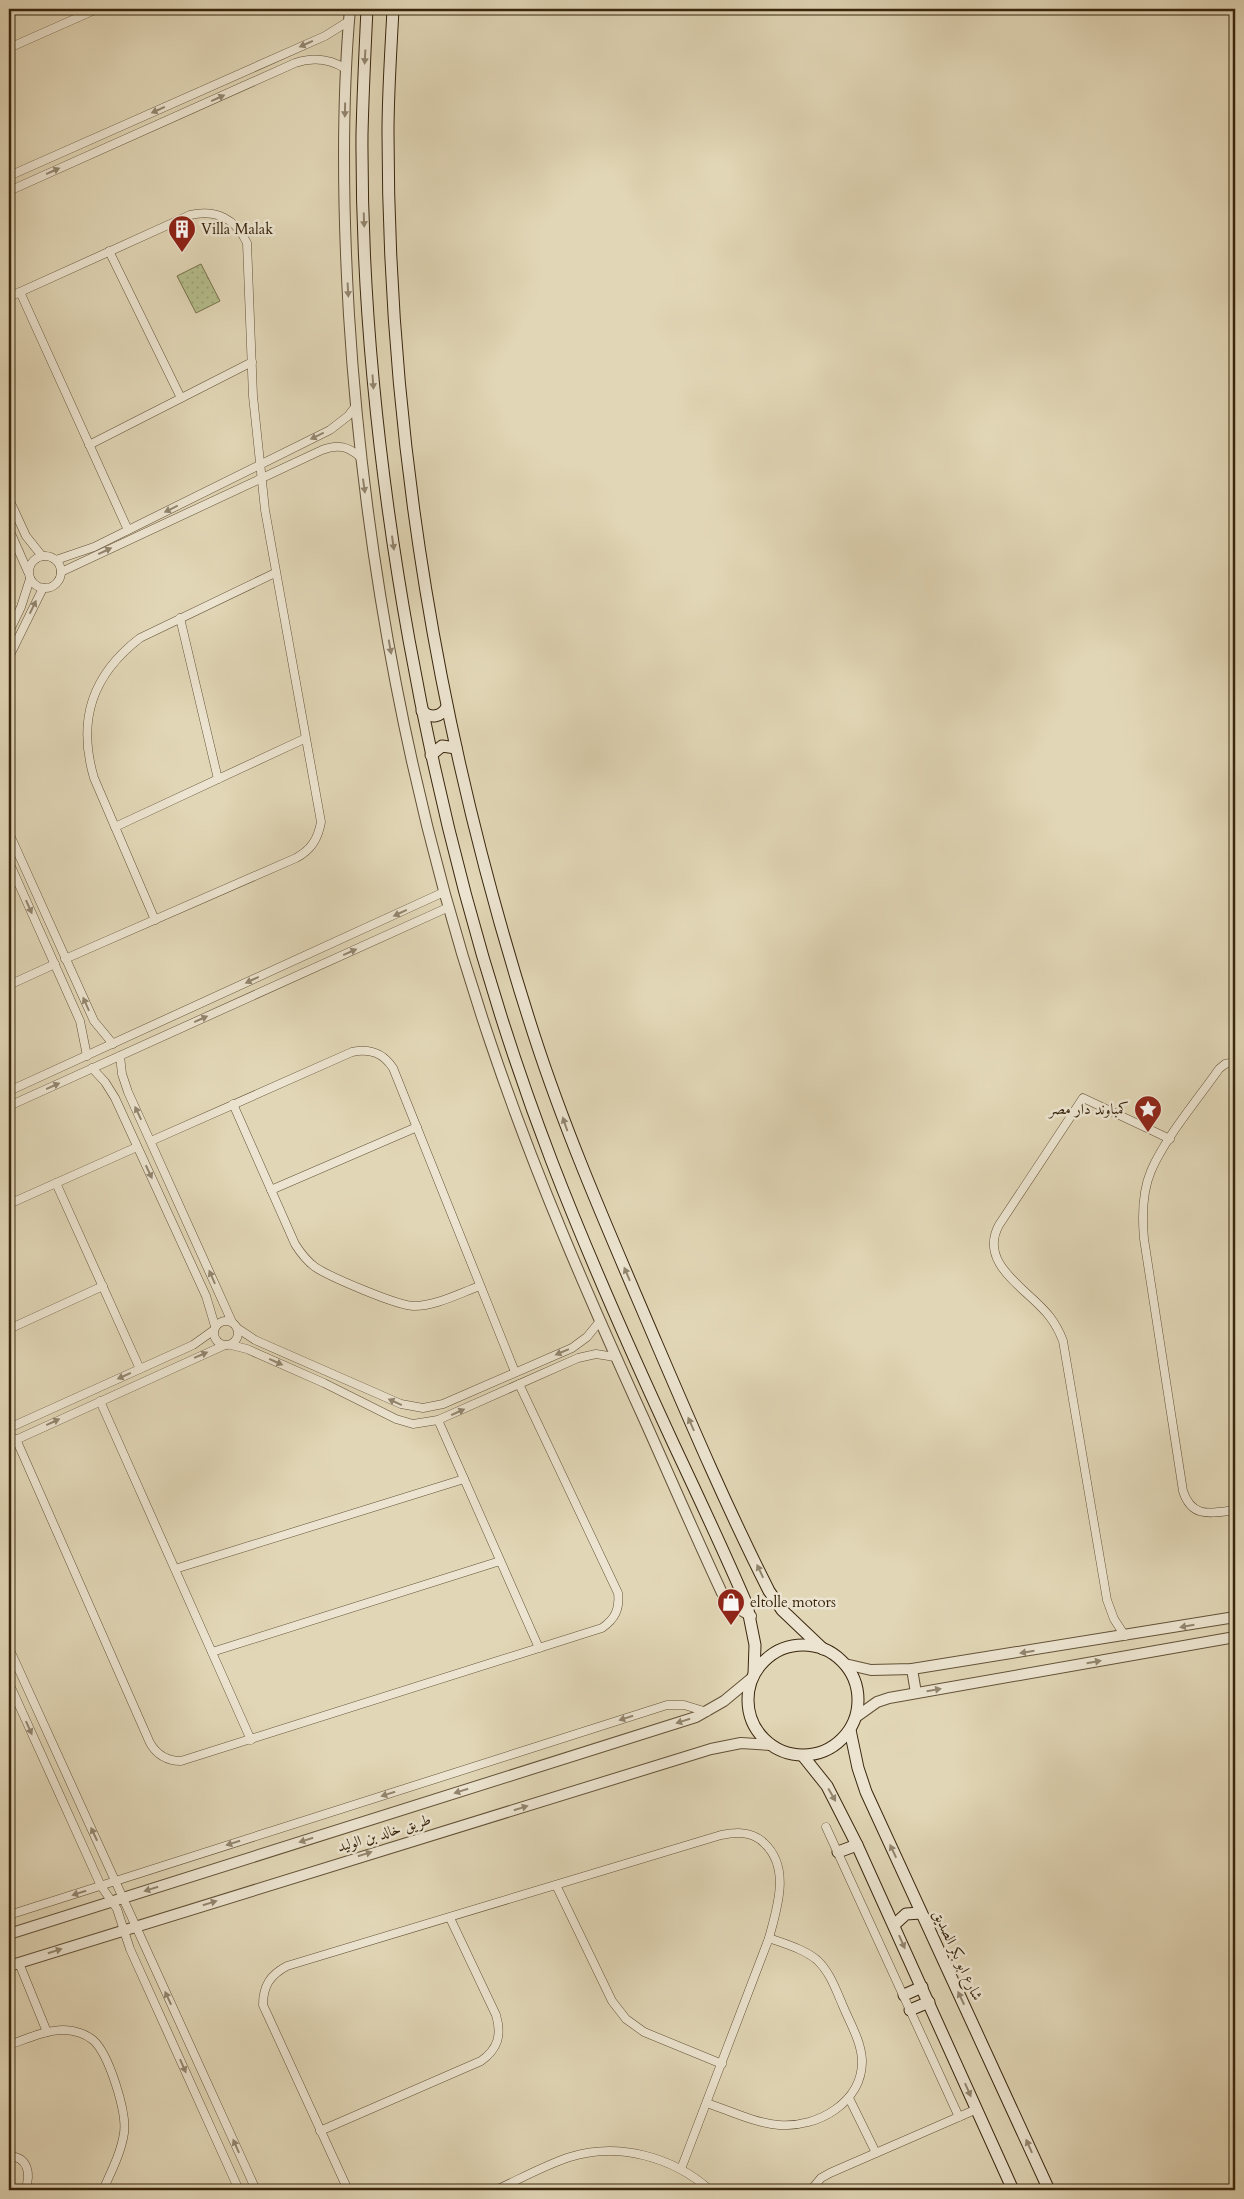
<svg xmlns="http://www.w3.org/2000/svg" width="1244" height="2199" viewBox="0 0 1244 2199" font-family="Cardo,Amiri,serif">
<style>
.garden{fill:url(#garden-dots);stroke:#77724c}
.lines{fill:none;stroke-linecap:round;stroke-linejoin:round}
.minor-casing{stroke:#635237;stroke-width:9}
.tertiary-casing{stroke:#635237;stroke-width:12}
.secondary-casing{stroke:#39260d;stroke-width:13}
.minor{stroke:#ece4d0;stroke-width:8}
.tertiary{stroke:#ece4d0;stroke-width:10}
.secondary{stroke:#ece4d0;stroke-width:11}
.oneway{fill:#92856e}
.labels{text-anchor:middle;stroke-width:5;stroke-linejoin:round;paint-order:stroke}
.poi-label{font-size:15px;fill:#39260d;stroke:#ece4d0;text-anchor:start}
.street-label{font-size:15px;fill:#39260d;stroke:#ece4d0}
</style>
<defs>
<pattern id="garden-dots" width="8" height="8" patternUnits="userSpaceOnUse" patternTransform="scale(1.25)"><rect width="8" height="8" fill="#b5bd8c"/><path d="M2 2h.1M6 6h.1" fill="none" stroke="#9ca278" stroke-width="1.8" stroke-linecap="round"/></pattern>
</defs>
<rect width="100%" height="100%" fill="#e1d6b6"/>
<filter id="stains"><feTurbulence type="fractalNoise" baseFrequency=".004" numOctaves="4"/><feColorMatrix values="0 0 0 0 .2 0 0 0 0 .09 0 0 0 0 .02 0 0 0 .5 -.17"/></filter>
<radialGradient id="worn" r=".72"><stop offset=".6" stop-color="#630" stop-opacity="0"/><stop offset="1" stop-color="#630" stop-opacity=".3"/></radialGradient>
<polygon class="garden" points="201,264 220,301 196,313 177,276"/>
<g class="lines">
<g class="minor-casing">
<g id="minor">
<polyline points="9,48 97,9"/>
<polyline points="9,176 325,36 349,21"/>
<path d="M9,191L295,63C313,57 329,58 346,69"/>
<polyline points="109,251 181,398"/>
<polyline points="20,292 128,530"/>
<path d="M9,297L190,215C216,209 236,219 247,243L253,396L265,510L321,822C318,839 311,850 296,858L65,959"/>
<polyline points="89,445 252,362"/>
<polyline points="9,499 26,536 42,556"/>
<polyline points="9,529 28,572"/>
<circle cx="45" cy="572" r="16"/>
<polyline points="56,560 94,547 330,430 348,416 355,407"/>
<path d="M61,572L322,450C337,444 348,446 360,457"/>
<polyline points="180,618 218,779"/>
<polyline points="9,632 21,607 30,579"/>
<polyline points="9,657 43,588"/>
<polyline points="115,827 304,739"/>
<polyline points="9,833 94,1021 113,1044"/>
<polyline points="9,862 80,1021 87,1056"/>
<path d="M155,920L94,778C77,720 92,675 140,638L275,573"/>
<polyline points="9,985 55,964"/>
<polyline points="120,1056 122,1074 128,1092 232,1322"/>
<path d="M1235,1062L1225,1064L1219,1069C1198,1099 1165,1138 1151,1171C1142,1192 1142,1217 1144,1239L1183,1491C1192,1519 1211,1513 1235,1510"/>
<polyline points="92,1068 105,1082 115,1098 206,1296 215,1326"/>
<polyline points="9,1091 444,892"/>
<path d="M233,1104L295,1244C300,1252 307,1261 315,1267C330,1277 398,1306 414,1306C436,1306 460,1293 480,1286"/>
<polyline points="9,1106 449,907"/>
<path d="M151,1141L352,1052C370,1048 383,1053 393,1068L515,1372"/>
<polyline points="56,1183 140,1369"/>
<polyline points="271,1190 417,1127"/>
<polyline points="9,1204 137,1147"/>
<circle cx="226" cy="1333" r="12"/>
<polyline points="237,1328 255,1340 401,1404 423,1408 443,1404 572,1348 587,1337 600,1321"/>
<polyline points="9,1329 103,1286"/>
<polyline points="231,1345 247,1349 324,1383 396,1419 413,1424 438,1420 578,1358 596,1354 615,1357"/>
<polyline points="100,1401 251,1740"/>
<polyline points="438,1420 539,1648"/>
<polyline points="9,1428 193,1345 214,1330"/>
<path d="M16,1439L150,1743C157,1755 167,1761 181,1761L602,1628C615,1619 620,1609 618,1593L519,1384"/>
<polyline points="9,1443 225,1345"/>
<polyline points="175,1569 464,1479"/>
<path d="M1125,1636L1114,1619L1107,1600L1063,1341C1060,1333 1056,1325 1050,1317C1030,1290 977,1265 999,1225L1083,1098L1170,1139"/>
<polyline points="9,1648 256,2190"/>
<polyline points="212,1652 500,1561"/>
<polyline points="9,1683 101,1886 117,1909 130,1949 239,2190"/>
<polyline points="826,1827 959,2117"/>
<polyline points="556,1885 612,2001 626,2019 644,2032 722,2064"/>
<polyline points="9,1915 667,1705 684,1705 707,1712"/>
<polyline points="19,1963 47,2032"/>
<path d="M9,2045C26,2039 45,2030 64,2030C74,2030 86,2034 93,2040C109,2054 127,2112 124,2133C121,2153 111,2172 103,2190"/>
<polyline points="849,2098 876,2153"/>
<path d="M707,2103C730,2111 755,2123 779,2125C818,2128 863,2102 862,2060C861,2041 850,2023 843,2006C836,1990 830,1972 817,1960C804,1949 785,1944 769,1938"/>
<path d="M320,2131L481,2061C498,2049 502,2035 496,2015L450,1918"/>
<path d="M9,2156C29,2157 31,2175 25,2190"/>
<path d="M348,2190L263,2005C263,1986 270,1975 287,1966L721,1835C736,1832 752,1831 764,1843C791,1868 777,1908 769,1938L681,2169"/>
<path d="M496,2190C520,2179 545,2165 570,2157C619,2142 673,2157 710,2190"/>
<polyline points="811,2190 821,2178 830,2173 977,2109"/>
</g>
</g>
<g class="tertiary-casing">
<g id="tertiary">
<path d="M350,9C341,110 343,213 349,315C364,560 412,812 491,1044C534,1172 588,1296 644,1419C670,1477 695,1535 722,1593L734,1606L751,1616"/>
<polyline points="845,1664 871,1670 912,1669 1235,1617"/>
<polyline points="912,1669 916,1693"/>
<polyline points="856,1717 877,1702 889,1698 1235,1637"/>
<polyline points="9,1934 696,1717 724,1701 753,1677"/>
<polyline points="9,1966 711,1749 741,1743 771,1745"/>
</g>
</g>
<g class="secondary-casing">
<g id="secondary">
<path d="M367,9C365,50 363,92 362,134C361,303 379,473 409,640C441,818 487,993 552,1162C589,1258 631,1352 674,1445C699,1498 724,1551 747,1605L755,1645L754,1674"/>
<path d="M393,9C391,50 388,91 388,133C388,439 440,744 534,1035C568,1140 613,1241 656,1342C692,1426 728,1510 769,1591L782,1610L823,1649"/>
<path d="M422,711C431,719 441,717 447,707"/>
<polyline points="431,755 442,746 456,748"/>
<circle cx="803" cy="1700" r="55"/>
<polyline points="850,1730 858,1768 866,1792 1049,2190"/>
<polyline points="803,1756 827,1786 857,1845 1013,2190"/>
<polyline points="838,1852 857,1845"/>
<polyline points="894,1925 906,1914 921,1913"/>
<polyline points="904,1995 922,1987"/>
<polyline points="910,2010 929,2002"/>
</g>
</g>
<use href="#minor" class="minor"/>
<use href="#tertiary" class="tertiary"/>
<use href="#secondary" class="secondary"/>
</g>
<defs><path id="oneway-solid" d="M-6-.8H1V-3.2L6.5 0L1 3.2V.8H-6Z" transform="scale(1.25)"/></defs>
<g class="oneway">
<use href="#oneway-solid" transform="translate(306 44) rotate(156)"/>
<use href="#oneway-solid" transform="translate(365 57) rotate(93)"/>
<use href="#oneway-solid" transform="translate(218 98) rotate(-24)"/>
<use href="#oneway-solid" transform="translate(158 110) rotate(156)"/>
<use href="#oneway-solid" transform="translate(345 110) rotate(91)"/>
<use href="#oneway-solid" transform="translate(53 171) rotate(-24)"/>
<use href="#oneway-solid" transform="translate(364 220) rotate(88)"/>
<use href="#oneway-solid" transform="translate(348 290) rotate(87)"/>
<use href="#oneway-solid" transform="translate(373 382) rotate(86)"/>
<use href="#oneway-solid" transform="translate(317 436) rotate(154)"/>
<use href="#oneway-solid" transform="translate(364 486) rotate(82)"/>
<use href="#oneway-solid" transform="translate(171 509) rotate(154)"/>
<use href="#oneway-solid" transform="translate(393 543) rotate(82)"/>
<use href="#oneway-solid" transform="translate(105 551) rotate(-25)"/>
<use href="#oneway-solid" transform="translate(33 607) rotate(-64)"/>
<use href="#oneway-solid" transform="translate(390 647) rotate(80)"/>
<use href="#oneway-solid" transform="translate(29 907) rotate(66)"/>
<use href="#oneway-solid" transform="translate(400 913) rotate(155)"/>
<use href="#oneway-solid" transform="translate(350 952) rotate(-24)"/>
<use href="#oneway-solid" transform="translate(252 980) rotate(155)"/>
<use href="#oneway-solid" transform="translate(86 1004) rotate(-114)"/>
<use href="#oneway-solid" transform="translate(201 1019) rotate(-24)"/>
<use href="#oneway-solid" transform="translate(53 1086) rotate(-24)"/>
<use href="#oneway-solid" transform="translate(138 1113) rotate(-115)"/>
<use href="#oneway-solid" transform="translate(565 1124) rotate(-109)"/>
<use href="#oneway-solid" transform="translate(149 1172) rotate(65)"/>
<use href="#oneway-solid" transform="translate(627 1274) rotate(-113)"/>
<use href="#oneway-solid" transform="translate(212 1277) rotate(-114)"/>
<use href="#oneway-solid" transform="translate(562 1352) rotate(157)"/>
<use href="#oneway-solid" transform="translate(201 1355) rotate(-23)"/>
<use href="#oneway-solid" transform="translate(276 1362) rotate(24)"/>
<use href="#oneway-solid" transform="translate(124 1376) rotate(156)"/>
<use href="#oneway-solid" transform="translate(395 1402) rotate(-156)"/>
<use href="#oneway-solid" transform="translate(458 1412) rotate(-24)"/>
<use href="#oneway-solid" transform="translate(53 1422) rotate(-25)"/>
<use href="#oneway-solid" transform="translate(691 1424) rotate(-114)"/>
<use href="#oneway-solid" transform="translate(760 1571) rotate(-115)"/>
<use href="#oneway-solid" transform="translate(1187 1626) rotate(170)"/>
<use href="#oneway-solid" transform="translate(1027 1652) rotate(171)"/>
<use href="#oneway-solid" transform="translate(1094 1662) rotate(-10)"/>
<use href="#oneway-solid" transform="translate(934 1690) rotate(-10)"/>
<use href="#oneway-solid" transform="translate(626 1718) rotate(162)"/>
<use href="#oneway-solid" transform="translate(683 1721) rotate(163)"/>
<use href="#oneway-solid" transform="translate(29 1728) rotate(66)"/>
<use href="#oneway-solid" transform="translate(461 1791) rotate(163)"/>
<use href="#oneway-solid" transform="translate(388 1794) rotate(162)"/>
<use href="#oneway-solid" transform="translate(832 1795) rotate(60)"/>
<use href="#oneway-solid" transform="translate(521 1808) rotate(-17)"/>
<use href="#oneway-solid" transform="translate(94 1834) rotate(-115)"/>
<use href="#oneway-solid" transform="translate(306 1840) rotate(163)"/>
<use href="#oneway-solid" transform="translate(233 1843) rotate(162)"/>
<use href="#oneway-solid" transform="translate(893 1851) rotate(-115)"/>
<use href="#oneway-solid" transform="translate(365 1854) rotate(-17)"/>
<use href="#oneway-solid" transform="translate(151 1889) rotate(163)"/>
<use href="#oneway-solid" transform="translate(79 1893) rotate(163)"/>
<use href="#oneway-solid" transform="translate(210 1903) rotate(-17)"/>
<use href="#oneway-solid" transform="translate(902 1942) rotate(66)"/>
<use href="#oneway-solid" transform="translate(55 1951) rotate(-17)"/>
<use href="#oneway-solid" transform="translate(168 1998) rotate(-115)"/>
<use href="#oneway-solid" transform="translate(961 1998) rotate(-115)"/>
<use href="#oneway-solid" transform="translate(183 2066) rotate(66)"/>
<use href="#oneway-solid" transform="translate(968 2090) rotate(66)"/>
<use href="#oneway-solid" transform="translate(236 2146) rotate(-114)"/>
<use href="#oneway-solid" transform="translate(1029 2146) rotate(-114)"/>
</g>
<defs>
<g id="building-pin" transform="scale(1.4375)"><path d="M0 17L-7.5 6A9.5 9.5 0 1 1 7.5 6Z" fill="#8f2418" stroke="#ece4d0"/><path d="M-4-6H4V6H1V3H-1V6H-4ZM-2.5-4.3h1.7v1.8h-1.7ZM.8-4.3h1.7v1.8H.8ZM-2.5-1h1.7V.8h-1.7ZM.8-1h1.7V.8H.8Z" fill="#fff"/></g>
<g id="sight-pin" transform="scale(1.4375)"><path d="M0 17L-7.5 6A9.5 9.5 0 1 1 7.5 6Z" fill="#8f2418" stroke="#ece4d0"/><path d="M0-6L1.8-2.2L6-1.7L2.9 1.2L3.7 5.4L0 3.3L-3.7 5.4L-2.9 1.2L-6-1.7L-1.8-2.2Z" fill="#fff"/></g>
<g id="shop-pin" transform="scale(1.4375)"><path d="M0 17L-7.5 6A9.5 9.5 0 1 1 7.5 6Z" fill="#8f2418" stroke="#ece4d0"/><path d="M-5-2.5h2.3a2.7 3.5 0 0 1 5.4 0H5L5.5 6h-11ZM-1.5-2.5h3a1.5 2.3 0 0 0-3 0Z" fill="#fff"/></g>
</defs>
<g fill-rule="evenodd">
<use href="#building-pin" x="182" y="229"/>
<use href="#sight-pin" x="1148" y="1109"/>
<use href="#shop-pin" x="731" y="1602"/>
</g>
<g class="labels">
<g class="poi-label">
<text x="201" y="234">Villa Malak</text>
<text x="1129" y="1114" text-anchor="end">كمباوند دار مصر</text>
<text x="750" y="1607">eltolle motors</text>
</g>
<g class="street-label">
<text transform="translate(384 1833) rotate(-17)" y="5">طريق خالد بن الوليد</text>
<text transform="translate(958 1955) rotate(65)" y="5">شارع ابو بكر الصديق</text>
</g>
</g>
<rect width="1244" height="2199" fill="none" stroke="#e1d6b6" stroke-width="30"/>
<rect x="10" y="10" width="1224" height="2179" fill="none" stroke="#39260d" stroke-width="2.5"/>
<rect x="15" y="15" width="1214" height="2169" fill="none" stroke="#39260d"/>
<rect width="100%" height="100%" filter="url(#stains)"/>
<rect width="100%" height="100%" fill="url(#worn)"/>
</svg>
